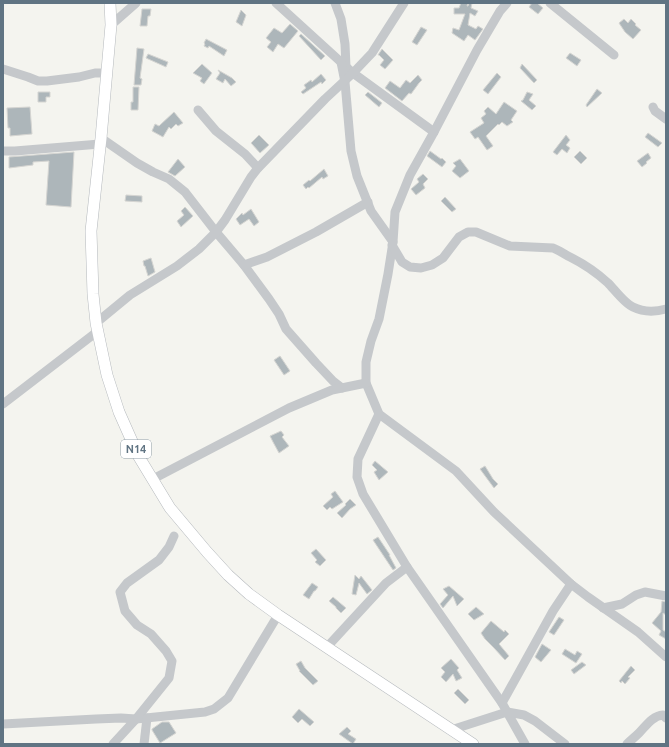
<svg xmlns="http://www.w3.org/2000/svg" width="669" height="747" viewBox="0 0 669 747" font-family="Ubuntu,sans-serif">
<style>
.building{fill:#adb6ba;stroke:#d5d5d2}
.lines{fill:none;stroke-linecap:round;stroke-linejoin:round}
.major-casing{stroke:#b5b9bd;stroke-width:12}
.minor{stroke:#c5c8cb;stroke-width:9}
.major{stroke:#fff;stroke-width:11}
.labels{text-anchor:middle;stroke-width:4;stroke-linejoin:round;paint-order:stroke}
.shield{fill:#fff;stroke:#909ea8;stroke-width:1}
.shield-label{font-size:11px;font-weight:bold;fill:#607483}
</style>
<rect width="100%" height="100%" fill="#f4f4ef"/>
<g class="building">
<polygon points="461,3 468,3 467,6 468,6 469,3 472,3 471,8 478,11 475,16 470,13 468,25 476,29 478,26 483,29 475,40 468,35 464,41 452,33 453,28 459,30 465,14 454,14 454,8 459,8"/>
<polygon points="532,3 537,3 543,8 538,14 529,7"/>
<polygon points="142,9 151,9 150,16 148,16 147,26 140,26"/>
<polygon points="241,10 246,15 242,26 236,22"/>
<polygon points="624,19 628,23 631,19 636,24 635,25 641,30 633,39 625,32 619,23"/>
<polygon points="290,24 298,31 284,48 278,44 273,52 267,47 271,42 266,38 274,28 282,33"/>
<polygon points="421,27 427,30 417,45 412,42"/>
<polygon points="301,34 325,56 321,60 299,36"/>
<polygon points="206,39 227,50 224,56 209,46 208,48 204,46 205,44 204,43"/>
<polygon points="137,48 144,49 140,78 142,79 141,85 134,85"/>
<polygon points="382,49 393,60 385,69 380,65 384,60 379,55 378,55"/>
<polygon points="570,53 581,60 577,66 566,58"/>
<polygon points="148,54 168,62 166,67 146,58"/>
<polygon points="202,64 212,73 204,84 200,81 202,78 193,73"/>
<polygon points="522,64 537,80 534,83 520,68"/>
<polygon points="218,70 232,78 236,82 231,86 225,79 223,83 216,79 220,73"/>
<polygon points="497,73 501,77 488,94 483,90"/>
<polygon points="321,74 326,80 322,84 321,82 303,94 301,92 306,88 304,85 311,80 312,82"/>
<polygon points="418,75 422,80 419,83 411,94 409,93 402,101 385,88 390,81 400,88 406,80 410,83"/>
<polygon points="133,87 139,87 138,110 131,110 131,102 133,102"/>
<polygon points="597,89 602,93 587,107 586,105"/>
<polygon points="38,92 50,92 50,97 46,97 46,102 38,102"/>
<polygon points="368,92 382,103 379,107 365,95"/>
<polygon points="527,92 533,94 529,100 536,106 532,110 521,101 523,100"/>
<polygon points="504,102 517,111 511,120 513,122 507,126 502,122 499,125 498,124 486,136 493,146 487,150 478,137 475,139 470,132 484,123 481,118 486,114 484,111 488,107 496,114"/>
<polygon points="30,107 32,134 10,136 10,128 8,128 7,108"/>
<polygon points="174,112 183,123 178,126 176,124 171,129 169,127 163,137 152,131 155,124 159,126 160,125"/>
<polygon points="648,133 662,143 658,147 645,137"/>
<polygon points="259,135 269,145 260,153 251,143"/>
<polygon points="566,135 570,140 566,145 570,148 567,153 562,149 557,155 553,152"/>
<polygon points="430,151 441,159 442,158 446,162 442,167 427,156"/>
<polygon points="580,151 587,158 581,164 574,157"/>
<polygon points="74,152 71,207 46,205 49,161 33,162 33,165 9,168 9,157"/>
<polygon points="648,153 651,158 646,162 647,163 642,167 637,161"/>
<polygon points="178,159 185,167 175,176 168,172"/>
<polygon points="460,159 469,171 460,178 452,171 456,166 453,163"/>
<polygon points="324,169 328,176 323,179 322,177 309,188 308,187 306,189 303,185 309,180 310,181"/>
<polygon points="423,174 428,179 423,184 425,188 416,195 411,189 419,182 417,179"/>
<polygon points="126,195 142,196 142,202 125,201"/>
<polygon points="445,197 456,209 452,212 441,201"/>
<polygon points="185,207 193,216 181,227 177,221 184,215 181,211"/>
<polygon points="251,209 259,222 254,226 249,219 240,225 236,219 242,213 243,215"/>
<polygon points="151,258 155,272 148,276 145,266 144,266 143,261"/>
<polygon points="280,356 290,371 284,375 274,360"/>
<polygon points="281,431 284,435 282,437 289,446 279,453 273,442 270,436"/>
<polygon points="375,461 388,472 379,480 374,472 377,470 372,465"/>
<polygon points="485,466 493,479 498,484 494,488 480,469"/>
<polygon points="335,491 343,502 332,509 330,507 327,510 323,506 333,497 331,494"/>
<polygon points="350,499 356,505 350,509 342,518 337,513 346,505 345,504"/>
<polygon points="378,537 390,555 389,555 396,568 393,570 373,540"/>
<polygon points="316,549 326,560 320,566 315,562 317,560 311,553"/>
<polygon points="355,575 359,579 361,576 372,590 367,594 359,583 356,595 352,594"/>
<polygon points="312,583 318,587 315,591 314,591 309,599 303,595"/>
<polygon points="449,586 464,599 457,606 453,596 443,608 440,604 448,595 443,589"/>
<polygon points="333,597 346,608 341,613 336,608 336,607 329,601"/>
<polygon points="662,601 666,602 666,615 663,613 663,630 666,632 666,639 659,635 661,631 652,623 661,612"/>
<polygon points="476,607 484,614 474,620 468,614"/>
<polygon points="559,617 564,620 554,635 549,632"/>
<polygon points="491,621 504,632 505,630 509,634 499,644 509,656 505,660 494,648 485,639 481,633"/>
<polygon points="542,644 551,650 541,662 535,657"/>
<polygon points="565,649 575,655 577,651 582,654 576,663 562,654"/>
<polygon points="451,659 459,668 457,670 462,678 456,681 453,674 446,682 441,677 445,672 441,668"/>
<polygon points="301,661 305,668 318,681 313,685 299,671 300,671 296,664"/>
<polygon points="582,662 586,665 574,674 571,670"/>
<polygon points="631,666 635,670 628,677 630,678 625,684 622,681 621,683 619,681"/>
<polygon points="458,689 469,700 465,704 454,693"/>
<polygon points="299,709 314,722 310,726 302,719 298,723 292,717"/>
<polygon points="162,722 169,722 176,733 160,743 152,730 152,729"/>
<polygon points="347,727 351,731 348,734 356,739 353,744 339,734"/>
</g>
<g class="lines">
<g class="major-casing">
<polyline id="major" points="110,3 111,25 101,138 91,231 93,294 96,323 107,375 119,412 139,457 170,508 207,552 228,575 249,594 278,615 473,744"/>
</g>
<g class="minor">
<polyline points="276,3 353,73 434,132"/>
<polyline points="335,3 341,19 345,44 346,67"/>
<polyline points="507,3 500,11 477,50 434,132 410,175 395,212 393,242 388,274 379,319 371,341 366,362 366,383 379,414 456,471 494,512 571,584 588,597 638,632 666,657"/>
<polyline points="550,3 614,55"/>
<polyline points="111,25 136,3"/>
<polyline points="341,62 345,82 351,151 357,176 371,211 393,242"/>
<polyline points="3,69 28,77 38,81 47,81 79,77 95,73 107,73"/>
<polyline points="653,107 655,111 666,119"/>
<polyline points="198,110 216,131 245,154 258,168"/>
<polyline points="101,138 137,163 153,172 169,179 185,192 216,232 244,265 269,299 279,314 286,329 316,363 333,381 342,388"/>
<polyline points="3,151 15,151 100,144"/>
<path d="M392,245L402,262L410,267L421,268L432,265L443,258L459,237L468,232H476L510,246L553,248C559,250 564,254 570,257C584,264 596,272 608,283C614,289 625,304 633,307C643,312 655,312 666,309"/>
<polyline points="244,265 267,257 316,232 368,202"/>
<polyline points="96,323 130,295 177,266 199,249 216,232 225,220 251,177 258,168 325,99 353,73 372,53 404,3"/>
<polyline points="3,404 98,331"/>
<polyline points="379,414 358,459 357,477 363,494 407,567 502,703 525,744"/>
<polyline points="153,479 289,408 332,390 366,383"/>
<polyline points="603,608 622,604 636,595 645,592 666,596"/>
<polyline points="327,647 386,583 407,567"/>
<polyline points="502,703 553,611 571,584"/>
<polyline points="3,724 96,719 121,718 136,719 205,712 214,709 228,698 278,615"/>
<polyline points="451,730 507,712 524,715 535,721 565,744"/>
<polyline points="113,744 136,719 169,678 172,661 166,651 151,634 137,625 125,611 120,592 127,583 159,560 169,547 174,536"/>
<polyline points="144,744 147,718"/>
<path d="M627,744C631,740 635,737 639,733C646,726 652,716 663,715L666,718"/>
</g>
<use href="#major" class="major"/>
</g>
<g class="labels">
<rect class="shield" x="121" y="440" width="30" height="18" rx="3"/>
<g class="shield-label">
<text x="136" y="453">N14</text>
</g>
</g>
<rect width="669" height="747" fill="none" stroke="#607483" stroke-width="8"/>
</svg>
